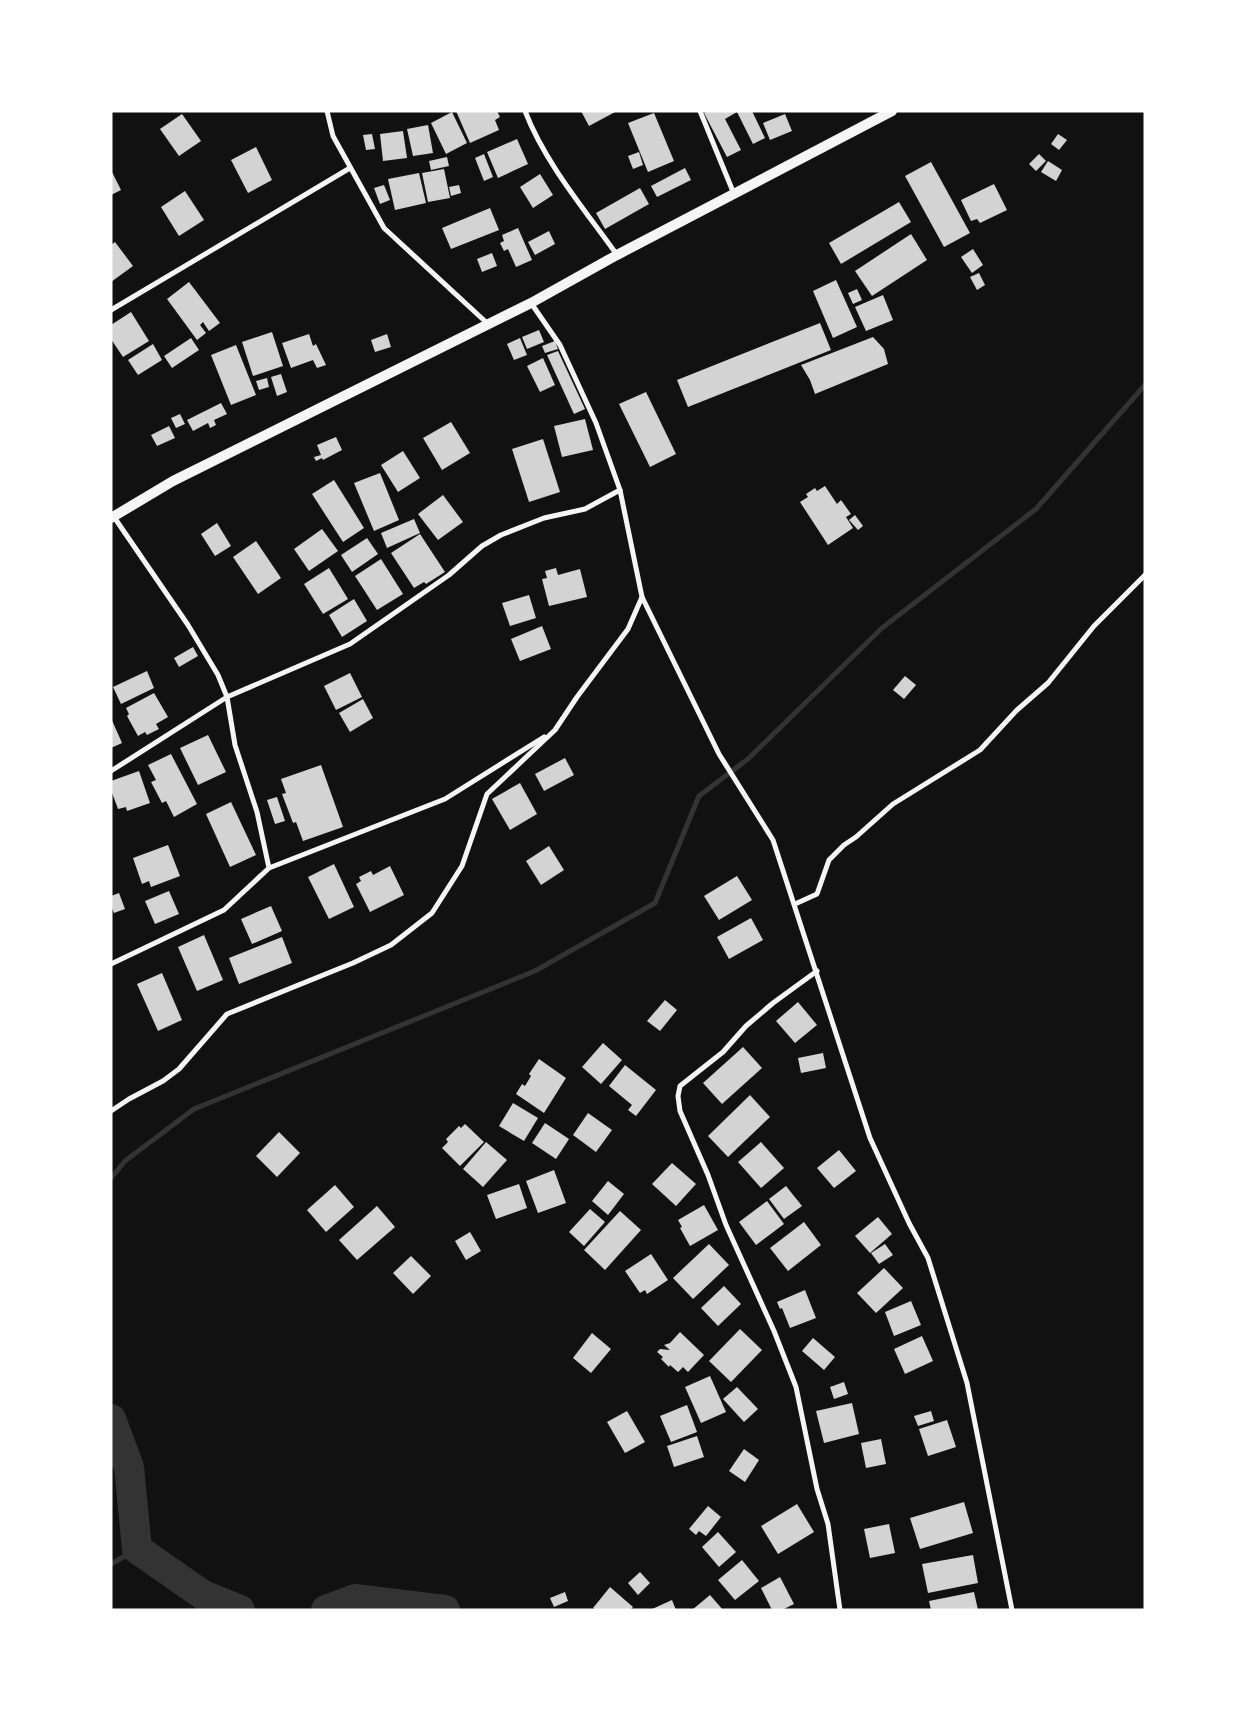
<svg xmlns="http://www.w3.org/2000/svg" width="1256" height="1721" viewBox="0 0 1256 1721" font-family="'IBM Plex Serif',serif">
<style>
.lines{fill:none;stroke-linecap:round;stroke-linejoin:round}
.stream{stroke:#333;stroke-width:5}
.river{stroke:#333;stroke-width:30}
.building{fill:#d3d3d3}
.minor{stroke:#f5f5f5;stroke-width:5}
.secondary{stroke:#f5f5f5;stroke-width:10}
</style>
<rect width="100%" height="100%" fill="#111"/>
<g class="lines">
<g class="stream">
<polyline points="111,1178 125,1161 194,1109 535,971 655,903 699,796 748,759 882,628 1036,509 1145,385"/>
<polyline points="111,1564 137,1549"/>
</g>
<g class="river">
<polyline points="111,1419 129,1467 137,1549 203,1595 240,1610"/>
<polyline points="326,1610 355,1599 445,1610"/>
</g>
</g>
<g class="building">
<polygon points="456,111 497,111 500,117 495,120 499,130 470,143"/>
<polygon points="581,111 617,111 589,126"/>
<polygon points="707,111 752,111 765,138 753,144 737,112 725,119 741,150 727,157 704,113"/>
<polygon points="452,112 467,143 446,154 431,123"/>
<polygon points="654,113 674,161 648,172 628,123"/>
<polygon points="182,114 201,141 179,156 160,129"/>
<polygon points="785,114 792,131 770,140 763,123"/>
<polygon points="428,125 433,153 413,156 407,129"/>
<polygon points="403,131 407,158 383,161 380,134"/>
<polygon points="372,134 375,149 366,150 363,135"/>
<polygon points="1058,134 1067,140 1059,150 1051,144"/>
<polygon points="517,139 528,164 498,178 487,152"/>
<polygon points="256,147 272,180 248,193 231,160"/>
<polygon points="639,152 643,165 633,169 628,156"/>
<polygon points="484,154 493,177 484,181 475,158"/>
<polygon points="1039,154 1046,161 1036,171 1029,164"/>
<polygon points="447,157 449,166 431,170 429,161"/>
<polygon points="1048,161 1062,170 1056,181 1041,172"/>
<polygon points="931,162 970,233 944,247 905,176"/>
<polygon points="685,168 691,180 657,197 651,186"/>
<polygon points="444,169 450,198 428,202 422,173"/>
<polygon points="111,170 121,190 111,195"/>
<polygon points="419,173 426,203 395,210 388,179"/>
<polygon points="540,174 553,195 533,208 520,187"/>
<polygon points="994,184 1007,210 980,223 977,219 971,221 961,200"/>
<polygon points="384,185 390,200 380,204 374,188"/>
<polygon points="459,185 461,193 451,196 449,187"/>
<polygon points="640,188 649,204 605,229 596,213"/>
<polygon points="185,191 204,220 179,236 161,207"/>
<polygon points="899,202 911,222 841,264 829,243"/>
<polygon points="490,208 499,230 451,249 442,228"/>
<polygon points="518,228 532,260 516,267 508,249 504,251 500,243 504,241 502,235"/>
<polygon points="549,231 555,244 535,255 528,242"/>
<polygon points="911,234 927,260 872,296 855,271"/>
<polygon points="115,242 133,266 111,282 111,245"/>
<polygon points="973,249 983,265 972,273 961,257"/>
<polygon points="492,253 497,266 482,272 477,259"/>
<polygon points="979,273 985,285 977,290 970,277"/>
<polygon points="836,280 857,327 833,338 813,291"/>
<polygon points="189,282 220,323 209,331 203,322 200,325 206,333 197,340 167,299"/>
<polygon points="857,289 862,300 853,304 848,293"/>
<polygon points="883,295 893,320 866,331 855,307"/>
<polygon points="131,312 149,341 123,357 111,339 111,325"/>
<polygon points="820,323 831,350 688,407 677,380"/>
<polygon points="539,330 544,342 527,349 522,337"/>
<polygon points="272,332 283,366 253,376 242,342"/>
<polygon points="309,334 313,346 316,344 326,365 317,368 313,360 291,368 282,343"/>
<polygon points="387,334 391,347 375,352 371,340"/>
<polygon points="873,337 884,349 888,364 815,394 810,380 801,365"/>
<polygon points="191,338 199,350 172,368 164,356"/>
<polygon points="520,338 527,355 514,360 507,344"/>
<polygon points="555,341 558,349 545,353 542,346"/>
<polygon points="153,344 162,360 138,375 128,360"/>
<polygon points="236,345 256,395 231,405 211,355"/>
<polygon points="558,351 585,409 574,414 547,355"/>
<polygon points="543,358 555,385 540,392 527,366"/>
<polygon points="281,374 287,392 277,396 271,377"/>
<polygon points="267,378 269,387 259,390 256,381"/>
<polygon points="646,392 676,454 650,467 619,404"/>
<polygon points="221,403 227,414 214,420 216,425 210,428 208,423 193,431 187,420"/>
<polygon points="180,414 185,424 176,428 171,418"/>
<polygon points="585,419 593,450 562,457 554,426"/>
<polygon points="451,422 470,453 442,470 423,438"/>
<polygon points="169,426 175,438 157,446 151,435"/>
<polygon points="336,437 342,450 323,460 322,458 316,461 314,457 321,455 317,445"/>
<polygon points="543,439 560,492 529,502 512,449"/>
<polygon points="403,451 420,478 398,492 381,465"/>
<polygon points="380,473 399,520 374,531 354,483"/>
<polygon points="334,480 364,528 343,542 312,494"/>
<polygon points="825,486 837,504 841,500 851,514 846,517 853,528 828,545 800,502 808,497 806,494 815,488 817,491"/>
<polygon points="443,495 463,522 438,540 418,514"/>
<polygon points="855,515 863,526 858,530 849,520"/>
<polygon points="414,519 420,533 387,548 381,533"/>
<polygon points="217,523 231,546 215,556 201,534"/>
<polygon points="322,529 338,551 309,571 294,549"/>
<polygon points="420,534 445,572 426,584 424,582 414,588 391,553"/>
<polygon points="367,538 378,554 352,572 341,555"/>
<polygon points="256,541 281,578 258,594 233,557"/>
<polygon points="381,559 403,594 377,610 355,576"/>
<polygon points="329,568 348,599 323,614 304,584"/>
<polygon points="556,568 558,575 580,569 587,597 549,606 542,579 547,578 545,571"/>
<polygon points="529,595 536,618 510,626 502,603"/>
<polygon points="354,599 367,621 342,637 329,615"/>
<polygon points="542,626 551,649 520,661 511,639"/>
<polygon points="193,647 198,656 179,667 174,658"/>
<polygon points="147,671 154,688 121,704 113,687"/>
<polygon points="350,673 362,697 336,710 324,686"/>
<polygon points="905,676 916,685 904,699 893,690"/>
<polygon points="154,693 168,717 156,724 159,729 147,735 145,732 138,736 127,716 129,714 126,708"/>
<polygon points="363,699 373,718 350,732 339,713"/>
<polygon points="111,718 122,743 111,748"/>
<polygon points="208,735 226,772 198,785 180,748"/>
<polygon points="171,754 197,804 174,817 166,801 162,803 151,782 156,780 148,765"/>
<polygon points="565,758 574,775 544,791 535,774"/>
<polygon points="321,765 343,827 303,841 296,822 293,823 282,794 286,793 281,779"/>
<polygon points="139,771 150,803 127,811 126,807 118,809 111,790 111,781"/>
<polygon points="520,783 537,814 510,830 492,799"/>
<polygon points="277,797 285,821 275,824 267,800"/>
<polygon points="231,802 256,855 230,867 206,814"/>
<polygon points="168,845 180,876 151,887 149,881 142,884 133,858"/>
<polygon points="549,846 564,870 541,885 526,861"/>
<polygon points="334,864 354,907 329,919 308,877"/>
<polygon points="390,866 404,895 370,912 356,884 361,881 359,877 371,871 373,875"/>
<polygon points="737,876 752,900 719,920 704,896"/>
<polygon points="169,891 179,914 155,924 145,901"/>
<polygon points="119,893 125,909 114,913 111,906 111,896"/>
<polygon points="271,906 282,931 252,944 241,919"/>
<polygon points="751,918 763,940 729,959 717,937"/>
<polygon points="204,935 223,980 197,991 178,947"/>
<polygon points="282,937 292,963 239,984 229,958"/>
<polygon points="162,973 182,1020 158,1031 137,984"/>
<polygon points="665,1000 677,1010 660,1031 647,1021"/>
<polygon points="798,1002 817,1025 795,1043 776,1021"/>
<polygon points="603,1043 622,1060 601,1084 582,1067"/>
<polygon points="743,1047 762,1068 722,1104 703,1083"/>
<polygon points="823,1053 826,1068 801,1073 798,1058"/>
<polygon points="539,1059 566,1078 544,1113 516,1094 522,1084 525,1086 531,1076 529,1074"/>
<polygon points="625,1065 656,1090 636,1116 628,1110 632,1105 609,1086"/>
<polygon points="750,1095 770,1117 728,1157 708,1136"/>
<polygon points="513,1103 538,1118 524,1141 499,1126"/>
<polygon points="588,1113 612,1130 596,1152 573,1135"/>
<polygon points="545,1123 569,1139 556,1159 532,1143"/>
<polygon points="465,1124 484,1142 460,1166 442,1148 448,1142 446,1139 459,1126 461,1128"/>
<polygon points="279,1132 300,1153 277,1177 256,1156"/>
<polygon points="486,1142 507,1160 483,1187 463,1169"/>
<polygon points="761,1142 784,1168 761,1188 738,1162"/>
<polygon points="839,1150 856,1171 834,1188 817,1168"/>
<polygon points="672,1163 696,1184 676,1206 652,1184"/>
<polygon points="554,1170 566,1203 538,1213 526,1181"/>
<polygon points="608,1181 624,1194 608,1215 592,1201"/>
<polygon points="519,1184 527,1208 496,1219 487,1195"/>
<polygon points="335,1185 354,1207 326,1232 307,1210"/>
<polygon points="786,1186 802,1206 784,1219 769,1199"/>
<polygon points="767,1201 784,1224 756,1245 739,1222"/>
<polygon points="704,1205 718,1230 690,1246 680,1228 682,1227 678,1220"/>
<polygon points="377,1206 395,1227 357,1260 339,1240"/>
<polygon points="590,1209 605,1222 584,1246 569,1232"/>
<polygon points="620,1211 641,1230 605,1270 584,1250"/>
<polygon points="878,1217 892,1234 870,1253 855,1236"/>
<polygon points="804,1222 821,1245 788,1271 770,1248"/>
<polygon points="470,1232 481,1251 466,1260 455,1241"/>
<polygon points="709,1244 729,1265 693,1299 673,1278"/>
<polygon points="885,1244 893,1255 879,1264 871,1253"/>
<polygon points="651,1254 668,1280 647,1294 645,1290 640,1293 625,1271"/>
<polygon points="411,1256 431,1276 413,1294 393,1273"/>
<polygon points="884,1268 903,1288 876,1313 857,1293"/>
<polygon points="724,1286 741,1304 718,1326 701,1308"/>
<polygon points="805,1290 816,1318 790,1328 782,1308 780,1309 777,1302"/>
<polygon points="911,1301 921,1325 894,1336 885,1312"/>
<polygon points="740,1329 762,1350 731,1382 709,1361"/>
<polygon points="680,1332 704,1355 688,1372 683,1367 678,1372 670,1365 669,1367 661,1359 663,1357 657,1352 660,1349 670,1350 664,1345 670,1343"/>
<polygon points="592,1333 611,1349 591,1373 573,1358"/>
<polygon points="922,1336 933,1361 905,1374 894,1349"/>
<polygon points="813,1338 835,1357 824,1370 802,1351"/>
<polygon points="710,1376 726,1412 701,1423 685,1387"/>
<polygon points="844,1382 848,1394 834,1399 830,1387"/>
<polygon points="737,1387 758,1409 744,1422 723,1399"/>
<polygon points="852,1403 859,1434 824,1443 816,1411"/>
<polygon points="687,1405 697,1432 671,1442 660,1416"/>
<polygon points="627,1411 645,1442 625,1453 607,1422"/>
<polygon points="931,1411 934,1421 918,1426 914,1416"/>
<polygon points="947,1420 956,1447 928,1456 919,1429"/>
<polygon points="697,1436 704,1457 674,1467 667,1446"/>
<polygon points="881,1439 886,1464 866,1468 861,1443"/>
<polygon points="744,1449 759,1460 745,1482 729,1471"/>
<polygon points="964,1502 973,1533 920,1549 910,1518"/>
<polygon points="797,1504 814,1532 778,1554 761,1526"/>
<polygon points="708,1506 721,1517 706,1536 699,1531 696,1535 689,1529"/>
<polygon points="889,1524 895,1553 870,1558 864,1529"/>
<polygon points="718,1532 736,1552 719,1567 702,1547"/>
<polygon points="973,1555 978,1583 928,1593 922,1564"/>
<polygon points="742,1560 759,1581 735,1600 718,1580"/>
<polygon points="640,1572 650,1583 638,1595 628,1583"/>
<polygon points="780,1577 794,1604 782,1610 772,1610 761,1588"/>
<polygon points="610,1587 633,1607 630,1610 596,1610 593,1608"/>
<polygon points="565,1592 568,1601 554,1607 550,1598"/>
<polygon points="974,1592 978,1610 931,1610 929,1601"/>
<polygon points="710,1595 723,1610 692,1610"/>
<polygon points="672,1600 676,1610 650,1610"/>
</g>
<g class="lines">
<g class="minor">
<polyline points="327,111 333,136 384,228 488,324"/>
<path d="M525,111C545,163 585,210 617,255"/>
<polyline points="700,111 734,194"/>
<polyline points="531,303 560,345 596,423 620,490 642,597 719,754 773,840 870,1138 909,1223 928,1258 967,1383 1012,1610"/>
<polyline points="111,310 350,168"/>
<polyline points="111,771 227,697 350,644 449,575 482,546 501,535 544,518 585,509 620,490"/>
<polyline points="269,868 445,799 544,737"/>
<polyline points="795,904 817,894 829,860 844,845 856,837 893,804 980,750 1017,710 1048,683 1094,626 1145,575"/>
<polyline points="111,964 224,910 269,868 257,812 235,745 227,697 218,675 188,625 114,517"/>
<polyline points="817,971 773,1003 746,1026 723,1052 680,1086 678,1096 680,1111 708,1175 726,1225 774,1331 796,1387 817,1489 828,1524 840,1610"/>
<polyline points="111,1111 129,1099 163,1081 179,1069 227,1014 353,963 391,945 432,913 462,866 487,794 555,730 577,697 628,629 642,597"/>
</g>
<polyline class="secondary" points="111,518 173,481 531,303 617,255 892,111"/>
</g>
<rect width="1256" height="1721" fill="none" stroke="#ffffff" stroke-width="225"/>
</svg>
